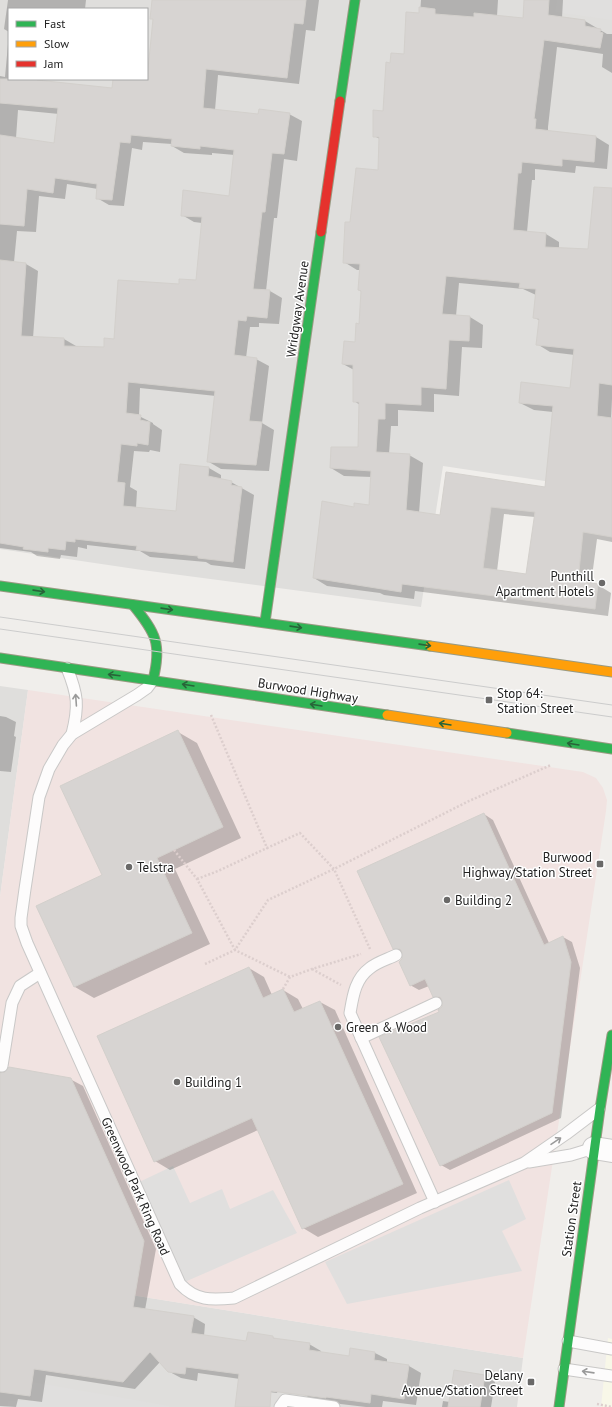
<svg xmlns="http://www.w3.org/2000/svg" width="612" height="1407" viewBox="0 0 612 1407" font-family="'PT Sans',sans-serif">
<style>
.residential{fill:#dfdedc;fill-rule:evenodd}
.commercial{fill:#f1e3e1}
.education{fill:#f8f7e8}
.parking{fill:#e0dfde}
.shadow{fill:#0003;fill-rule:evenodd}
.building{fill:#d7d4d2;stroke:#d3d0cc;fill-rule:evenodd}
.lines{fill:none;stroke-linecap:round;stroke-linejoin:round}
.lane-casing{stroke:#c9c8c7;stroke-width:13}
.street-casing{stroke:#c9c8c7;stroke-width:24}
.fast-casing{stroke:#999a82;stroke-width:11}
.slow-casing{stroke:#999a82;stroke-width:11}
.jam-casing{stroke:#999a82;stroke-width:11}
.path{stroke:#dccecd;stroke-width:2.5;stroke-dasharray:2 2;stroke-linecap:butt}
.lane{stroke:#fdfcfc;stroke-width:11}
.street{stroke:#fdfcfc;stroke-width:22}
.fast{stroke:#30b455;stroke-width:9}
.slow{stroke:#ff9f0a;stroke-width:9}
.jam{stroke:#e5322d;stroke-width:9}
.tram{stroke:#ccc;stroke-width:1}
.oneway{stroke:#286439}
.oneway2{stroke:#9a9a9a}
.poi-dot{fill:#6a6968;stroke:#fff;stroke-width:1.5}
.labels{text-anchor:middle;stroke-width:3;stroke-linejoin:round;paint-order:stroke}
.street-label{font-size:13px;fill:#222;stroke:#fff}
.poi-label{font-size:13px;fill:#222;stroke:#fff;text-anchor:start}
</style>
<rect width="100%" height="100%" fill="#f0eeeb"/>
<g class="residential">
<path d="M0,0H612V491L443,466L421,607L142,570L0,549ZM9,9H147V79H9Z"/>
<polygon points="0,686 28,690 0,897"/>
<polygon points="0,1274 523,1358 517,1407 0,1407"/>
</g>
<polygon class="commercial" points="28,690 583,772 596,778 603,788 607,800 606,811 523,1358 0,1274 0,897"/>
<polygon class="education" points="608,1338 612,1339 612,1407 601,1407"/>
<g class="parking">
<polygon points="557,0 612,0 612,20 555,12"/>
<polygon points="173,1166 190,1203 222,1189 230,1209 273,1190 297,1233 180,1284 135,1184"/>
<polygon points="509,1180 526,1219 502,1231 522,1271 347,1304 325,1262"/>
<polygon points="32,1382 169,1406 169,1407 8,1407 8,1401 32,1401"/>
</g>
<g class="shadow">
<polygon points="8,0 86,0 85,9 63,8 63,9 9,9 9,32 4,29"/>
<path d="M153,0H319L315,31L306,30L299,84L218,75L215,110L259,115L289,114L302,121L297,161L284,159L277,218H274L266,291H270L282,298L279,324L259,323V327H250L246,358L256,359L269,366L262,423L274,430L269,471L221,469L209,462L216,396L140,388L139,416L153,423V424L162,430L160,452L150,450L149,452L134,451L130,487L137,491L136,508L177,512L181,465L209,468L221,475V480L231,482L254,495L245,569L211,565L206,562L150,557L140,551L87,545V549L78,547L77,557L61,555L60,559L37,556L31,552L0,548V76L5,77L9,33V79H43V82L113,89L114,79L148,81L154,20L151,18ZM18,110L59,114L55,144L16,138ZM143,142L172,144V146L184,153L212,155V153L235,155L230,197L182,215L194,222L202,223L197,281L180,285L105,348L76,346L64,339L33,338L38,271L26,264L14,262L17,231L36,232L39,196L65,199L67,184L98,189L97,198L109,205L124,206L132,148L142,150Z"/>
<path d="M421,0H498L497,16L523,19L525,0H563L562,18L585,21L607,34H612V73L602,67L603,54L557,47L548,127V131L596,137L609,145L607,169L576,166L575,173L535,169V180H532L527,232L546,234L559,242V248L589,250L612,189V399L611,419H612V542L597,539L591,584L598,585L611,593L608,616L415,591L414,599L384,595L380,593L327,586L314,578L355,509L370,506L372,477L344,476L331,468L359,448L360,405L354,401V370L343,364L356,343L360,325L362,292L359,290L360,270H357L344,262L351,223L379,172L380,139L374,136L384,112L391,64L405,55L420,14ZM459,283L523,289L536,295L534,317L540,321L537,344L550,352L575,355L571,389L520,403L534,410L553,412L546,488L441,516L419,513L423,463L409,455L389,454L391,426H398V410L434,412V394L459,396L462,347L482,348L483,325L470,317L456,316ZM504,514L535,517L527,575L497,571Z"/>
<polygon points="0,716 6,717 16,722 14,736 16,737 11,772 0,771"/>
<polygon points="178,732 197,743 241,838 175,869 210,944 94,998 75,987 37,907 103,876"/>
<polygon points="484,814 493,820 549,943 563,937 572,942 580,968 561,1118 450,1170 441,1165 440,1013 443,1007 443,1002 434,996 429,986 419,990 410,985 403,959 403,954 394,948"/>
<polygon points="249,968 264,977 272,995 283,990 298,999 303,1009 320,1002 335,1010 417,1193 318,1237 303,1228 258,1130 170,1170 155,1161 98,1036"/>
<polygon points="0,1069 6,1072 70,1079 83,1086 156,1249 145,1310 193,1317 205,1324 204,1336 247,1342 272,1337 276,1339 309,1344 321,1351 321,1353 350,1357 351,1349 375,1353 387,1359 387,1363 409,1366 421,1373 416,1405 383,1401 382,1407 366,1407 315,1401 303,1394 278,1390 277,1393 251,1390 240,1379 198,1373 197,1381 181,1378 168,1371 160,1362 135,1389 46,1375 42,1402 18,1399 16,1407 0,1406"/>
<polygon points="485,1376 495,1382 491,1407 442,1407 443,1401 450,1402"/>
</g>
<g class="building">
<polygon points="152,0 306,0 303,24 294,23 287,78 206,69 203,108 258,114 259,109 290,113 284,154 272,153 265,212 262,212 253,289 270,290 267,318 247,316 246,321 238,320 234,355 257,358 249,421 262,422 256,465 207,462 215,391 128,382 126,413 141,415 140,420 150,422 148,445 137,443 137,446 121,444 117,482 125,483 123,506 176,511 180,464 209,467 208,476 232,481 231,485 242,487 233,562 198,558 198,556 136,550 137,546 75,539 75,542 66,541 65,550 48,548 48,552 23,549 24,547 0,543 0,260 26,263 21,336 64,338 64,346 104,347 104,338 114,339 118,280 179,284 179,279 196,280 202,217 181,216 183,190 229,196 234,150 200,146 200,149 171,146 172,139 131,135 130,143 120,142 112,200 96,199 97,184 55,178 53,193 27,189 24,226 0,224 0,135 54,143 58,108 0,103 0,79 37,79 37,80 112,88 113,79 147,79 153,19 150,19"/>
<path d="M524,0H549L548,15L585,20V26L601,29L600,32L603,33L600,48L544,40L534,119H536L535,129L596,136L594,162L562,159V166L522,162L521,173H518L513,230L546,233L545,247L588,249L594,187L612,188V385L599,383L597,416L612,418V537L583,532L578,581L598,584L595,609L402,584L401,592L313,578L322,501L354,507V503L369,505L371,471L330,468L331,447H358L359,402H353V365L342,364L344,341L355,342L356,323L359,324L361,291L358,290L360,264L343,263L345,222H350L356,168L378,170L379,137H373V110L383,111L386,62L390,63L391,53L404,54L406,12L419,13V7L435,9V14L474,17V13L523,18ZM446,276L520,283L519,288L536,289L533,318L539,319L536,345L574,349L570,388L521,382L519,403L553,406L545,487L446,472L440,515L406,510L410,454L376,452L378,419H385V403L421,405V387L446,389L449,340L469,341L470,316L442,314ZM491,507L535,512L526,574L483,568Z"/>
<polygon points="178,730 223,827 157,858 192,933 74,987 36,906 102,875 60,786"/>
<polygon points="484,813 544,945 563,936 571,962 552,1113 440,1166 379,1037 439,1012 438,1010 442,1007 442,1000 440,997 433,997 425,979 410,986 399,962 402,959 402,952 400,949 393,949 357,871"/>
<polygon points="249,967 263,998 283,989 294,1012 320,1001 403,1184 302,1229 252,1118 154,1162 97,1036"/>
<polygon points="9,1067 71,1078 144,1241 133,1307 194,1316 191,1333 246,1341 248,1332 273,1336 273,1338 310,1343 309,1350 349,1356 350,1348 375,1352 374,1360 409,1365 404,1399 371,1394 370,1403 326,1397 326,1398 271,1391 270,1407 235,1407 239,1374 186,1367 185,1374 168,1372 150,1352 123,1382 34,1369 30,1396 0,1392 0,1073 5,1072"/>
<polygon points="454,1370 485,1375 480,1407 448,1407"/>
</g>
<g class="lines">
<g class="lane-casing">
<g id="lane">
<path d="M67,668C78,695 79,706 72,734"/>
<path d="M153,680L147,688L137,695L72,734L63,745L49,769L39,797L25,889L21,918V926L27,943L180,1284C196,1301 211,1300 234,1298L420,1208L524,1163L566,1134L599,1109"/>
<path d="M396,955C388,959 377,962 370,968C355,979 353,996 350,1013L435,1202"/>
<polyline points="361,1038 436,1003"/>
<polyline points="2,1066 12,1003 20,986 40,973"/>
<polyline points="529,1162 571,1155 594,1148"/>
<polyline points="568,1341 612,1349"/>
<polyline points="564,1369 612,1376"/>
<polyline points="280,1407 285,1400 334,1407"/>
</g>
</g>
<g class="street-casing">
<polyline id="street" points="594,1148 612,1151"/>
</g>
<g class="fast-casing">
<g id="fast">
<polyline points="340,101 355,0"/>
<polyline points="0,586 430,646"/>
<path d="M133,605C156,633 162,644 153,680"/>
<polyline points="265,622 321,232"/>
<polyline points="0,658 387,715"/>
<polyline points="507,733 612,749"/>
<polyline points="559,1407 600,1109 612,1035"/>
</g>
</g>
<g class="slow-casing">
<g id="slow">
<polyline points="430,646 612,672"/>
<polyline points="387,715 507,733"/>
</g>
</g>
<g class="jam-casing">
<polyline id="jam" points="321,232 340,101"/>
</g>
<g class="path">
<polyline points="211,715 267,848 300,833 334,869 370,949"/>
<polyline points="174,850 197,879 235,950 268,900 334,869 469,801 551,765"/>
<polyline points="197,879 218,871 267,848"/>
<polyline points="205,964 235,950 290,977"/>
<polyline points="312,969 341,985"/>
<polyline points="283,989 290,977 312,969 361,954"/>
<polyline points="597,1404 612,1407"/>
</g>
<use href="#lane" class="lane"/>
<use href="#street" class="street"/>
<use href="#fast" class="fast"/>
<use href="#slow" class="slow"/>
<use href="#jam" class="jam"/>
<g class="tram">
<polyline points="0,617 612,705"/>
<polyline points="0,629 612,717"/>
</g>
</g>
<defs><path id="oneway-shaft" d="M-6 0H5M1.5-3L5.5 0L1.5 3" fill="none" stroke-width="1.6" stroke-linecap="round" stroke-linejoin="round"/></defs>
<g class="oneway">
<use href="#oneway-shaft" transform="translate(39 591) rotate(8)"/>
<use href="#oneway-shaft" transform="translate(167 609) rotate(8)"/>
<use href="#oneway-shaft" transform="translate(296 627) rotate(8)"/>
<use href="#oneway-shaft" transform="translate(425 645) rotate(8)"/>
<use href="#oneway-shaft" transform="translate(114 675) rotate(-173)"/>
<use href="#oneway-shaft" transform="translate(188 685) rotate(-171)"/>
<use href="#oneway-shaft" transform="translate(316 705) rotate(-171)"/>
<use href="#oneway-shaft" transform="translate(445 724) rotate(-171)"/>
<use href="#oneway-shaft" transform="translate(573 744) rotate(-171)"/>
</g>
<g class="oneway2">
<use href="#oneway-shaft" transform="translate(76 700) rotate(-94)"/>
<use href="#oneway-shaft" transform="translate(556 1141) rotate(-34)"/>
<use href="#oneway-shaft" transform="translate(588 1372) rotate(-172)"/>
</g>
<g class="poi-dot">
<circle cx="602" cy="583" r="4"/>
<rect x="485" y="696" width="8" height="8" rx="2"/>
<rect x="596" y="860" width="8" height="8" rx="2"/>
<circle cx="129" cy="867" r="4"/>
<circle cx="447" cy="900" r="4"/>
<circle cx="338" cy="1027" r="4"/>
<circle cx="177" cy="1082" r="4"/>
<rect x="527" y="1378" width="8" height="8" rx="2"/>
</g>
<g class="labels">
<g class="street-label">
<text transform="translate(297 309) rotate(-82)" y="5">Wridgway Avenue</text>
<text transform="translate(308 690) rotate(9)" y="5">Burwood Highway</text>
<text transform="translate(136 1186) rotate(66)" y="5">Greenwood Park Ring Road</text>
<text transform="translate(571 1219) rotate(-82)" y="5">Station Street</text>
</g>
<g class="poi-label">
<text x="594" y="581" text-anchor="end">Punthill<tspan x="594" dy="15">Apartment Hotels</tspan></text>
<text x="497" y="698">Stop 64:<tspan x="497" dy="15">Station Street</tspan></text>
<text x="592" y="862" text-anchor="end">Burwood<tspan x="592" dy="15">Highway/Station Street</tspan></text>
<text x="137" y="872">Telstra</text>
<text x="455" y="905">Building 2</text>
<text x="346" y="1032">Green &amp; Wood</text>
<text x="185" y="1087">Building 1</text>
<text x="523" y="1380" text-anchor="end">Delany<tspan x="523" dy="15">Avenue/Station Street</tspan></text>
</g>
</g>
<rect x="8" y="8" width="140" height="72" fill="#ffffff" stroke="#a7a7a7"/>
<rect x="16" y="21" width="20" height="6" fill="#30b455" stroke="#a7a7a7"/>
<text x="44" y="28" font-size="12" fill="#222222">Fast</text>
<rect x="16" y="41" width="20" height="6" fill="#ff9f0a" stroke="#a7a7a7"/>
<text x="44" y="48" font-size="12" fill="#222222">Slow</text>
<rect x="16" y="61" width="20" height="6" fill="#e5322d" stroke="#a7a7a7"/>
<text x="44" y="68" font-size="12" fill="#222222">Jam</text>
</svg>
